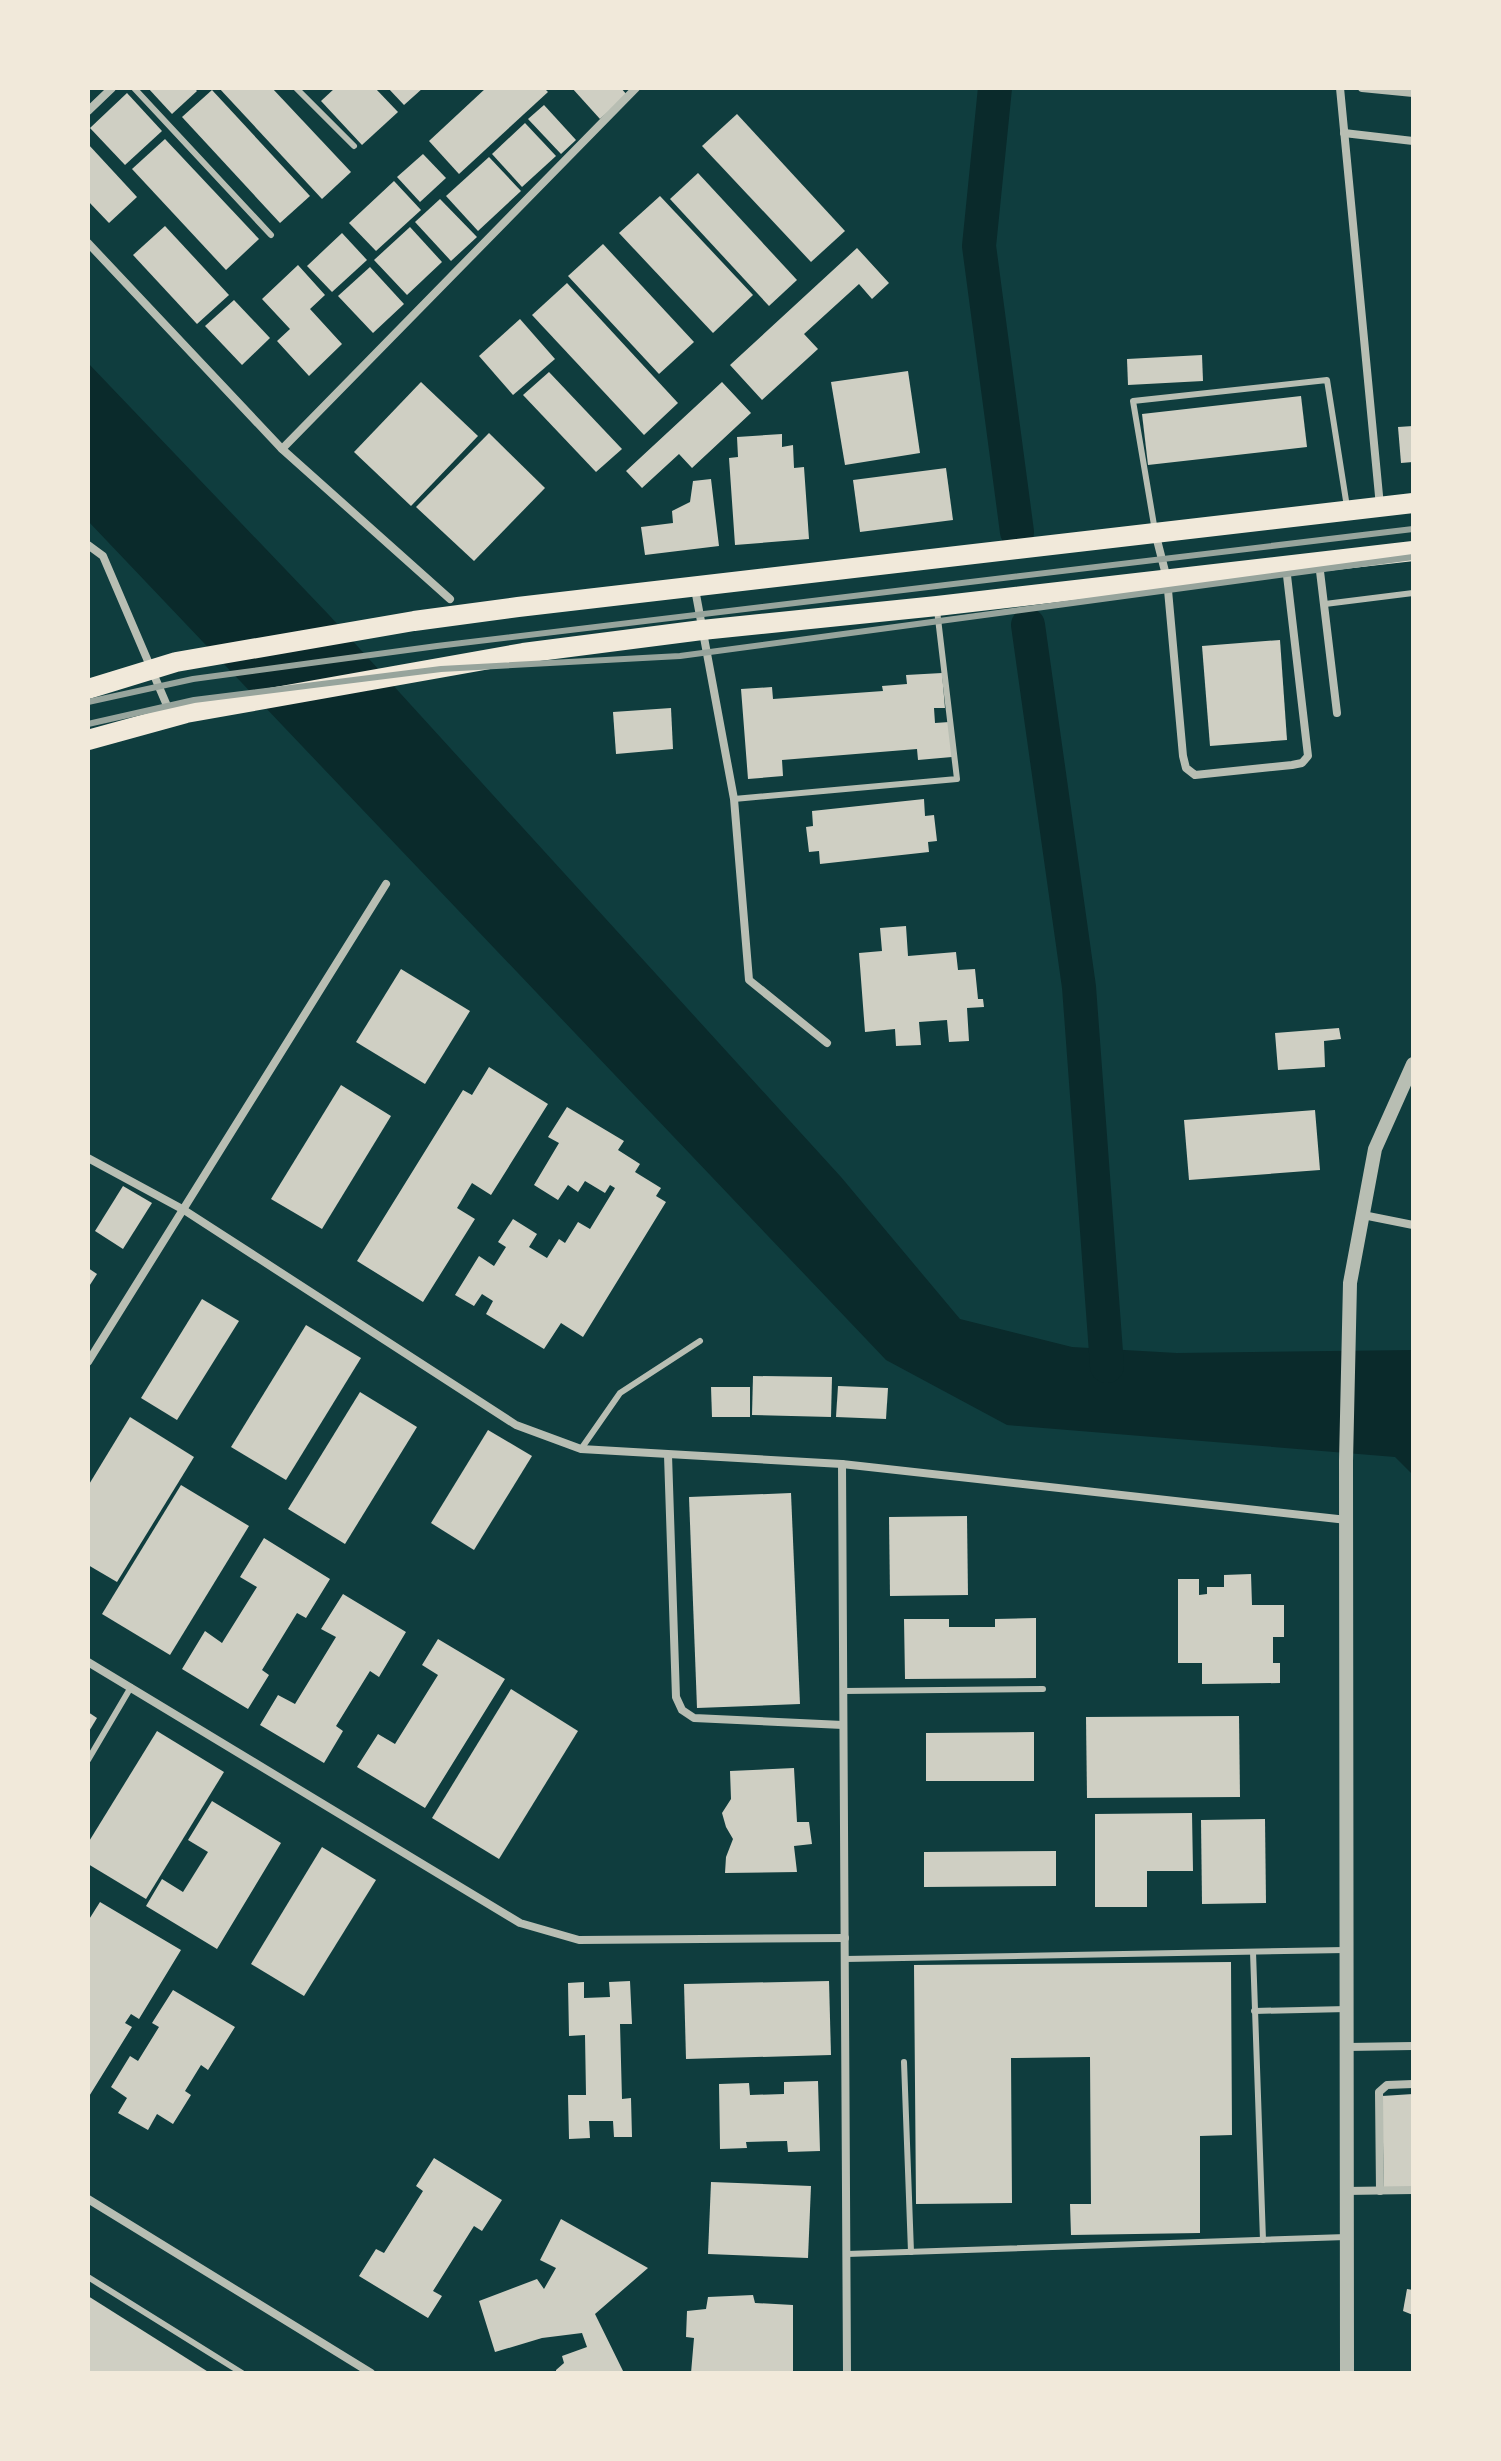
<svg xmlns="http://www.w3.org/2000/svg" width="1501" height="2461" viewBox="0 0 1501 2461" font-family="Rubik,sans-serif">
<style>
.water{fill:#0a2a2b}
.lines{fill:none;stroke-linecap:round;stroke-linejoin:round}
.canal{stroke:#0a2a2b;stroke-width:34}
.building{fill:#cfcfc3}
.service{stroke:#b8beb3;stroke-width:6}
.minor{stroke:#b8beb3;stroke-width:8}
.tertiary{stroke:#b8beb3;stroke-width:14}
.primary{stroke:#f1e9da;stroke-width:20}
.rail{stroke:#97a49c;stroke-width:6}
</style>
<rect width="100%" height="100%" fill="#0f3d3e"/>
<polygon class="water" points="88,363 329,615 841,1177 960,1319 1072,1347 1177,1353 1413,1350 1413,1475 1395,1457 1007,1425 886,1360 88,521"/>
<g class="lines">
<g class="canal">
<polyline points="995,88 979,246 1017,532"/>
<polyline points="1028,625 1079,987 1107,1366"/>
</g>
</g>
<g class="building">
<polygon points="148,88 194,88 197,91 172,114"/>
<polygon points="219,88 272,88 351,172 322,199"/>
<polygon points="335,88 375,88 398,112 362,145 321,101"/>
<polygon points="388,88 423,88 404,105"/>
<polygon points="486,88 544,88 548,92 459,174 429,141"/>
<polygon points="572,88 621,88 627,95 600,119"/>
<polygon points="212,90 310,196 280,223 182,117"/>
<polygon points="127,93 162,131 125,165 90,128"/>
<polygon points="544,105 576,140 561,154 528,119"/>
<polygon points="737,114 845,231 811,262 702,146"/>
<polygon points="525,123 556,156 522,187 492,154"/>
<polygon points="165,139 259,239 226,270 132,169"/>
<polygon points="88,144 137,197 109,223 88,201"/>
<polygon points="423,154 446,178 420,202 397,177"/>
<polygon points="489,157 521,191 478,231 446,196"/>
<polygon points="698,173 797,280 769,306 670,199"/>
<polygon points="394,181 421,210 376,251 349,223"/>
<polygon points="660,196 753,295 713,333 619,233"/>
<polygon points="440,199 477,237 451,261 415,222"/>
<polygon points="165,226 229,295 197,324 133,255"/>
<polygon points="410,227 442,262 407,295 374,260"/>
<polygon points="342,233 367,260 332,292 307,266"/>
<polygon points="603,244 694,342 659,374 568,276"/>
<polygon points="857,248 889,283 872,299 859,284 804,334 818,349 762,400 730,365"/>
<polygon points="298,265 325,295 310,309 342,344 309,376 277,341 290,329 262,299"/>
<polygon points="370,267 404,304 373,333 338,296"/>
<polygon points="567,283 678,403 644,435 532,315"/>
<polygon points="234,300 270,338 242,365 205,326"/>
<polygon points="520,319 555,359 513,395 479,356"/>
<polygon points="1202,355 1203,381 1128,385 1127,359"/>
<polygon points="908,371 920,453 845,465 831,382"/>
<polygon points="549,372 622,449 596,472 523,395"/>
<polygon points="421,382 478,436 411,506 354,452"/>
<polygon points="722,382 751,413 692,468 679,454 642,488 626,471"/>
<polygon points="1301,396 1307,447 1148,465 1142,414"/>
<polygon points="1413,426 1413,462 1401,463 1398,427"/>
<polygon points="489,433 545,488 474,561 416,507"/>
<polygon points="782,434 782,447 793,445 794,468 804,467 809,539 735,545 729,458 738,457 737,437"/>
<polygon points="946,468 953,520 860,532 853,480"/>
<polygon points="711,479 719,546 645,555 641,527 673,523 672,511 690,502 693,481"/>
<polygon points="1280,640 1287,740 1210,746 1202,646"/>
<polygon points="942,673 945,708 934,708 935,723 949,722 952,757 918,760 917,749 782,760 783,776 748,779 741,689 772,687 773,699 883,691 882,686 907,684 906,675"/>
<polygon points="671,708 673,749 616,754 613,712"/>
<polygon points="924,799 925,816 934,815 937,841 928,842 929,852 820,864 819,851 809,852 806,827 813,826 812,811"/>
<polygon points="906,926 908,956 956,952 958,970 975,969 978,999 983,999 984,1007 967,1008 969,1041 949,1042 947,1020 919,1022 921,1045 896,1046 895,1029 865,1032 859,953 882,951 880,928"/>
<polygon points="401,969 470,1011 425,1084 356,1042"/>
<polygon points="1339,1028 1341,1039 1324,1041 1325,1067 1278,1070 1275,1033"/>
<polygon points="489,1067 548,1104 491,1195 472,1183 457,1208 475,1219 423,1302 357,1261 463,1090 472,1095"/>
<polygon points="341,1085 391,1116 322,1229 271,1199"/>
<polygon points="567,1107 624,1141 618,1150 640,1164 635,1172 661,1188 656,1196 666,1202 583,1337 561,1323 544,1349 486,1314 493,1301 482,1294 474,1306 455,1295 479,1256 494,1266 506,1247 498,1242 513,1219 537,1234 529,1247 547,1258 559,1239 565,1243 578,1222 590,1229 615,1188 610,1185 605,1193 585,1181 578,1192 568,1185 558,1200 534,1185 559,1143 548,1137"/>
<polygon points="1315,1110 1320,1170 1189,1180 1184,1120"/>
<polygon points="123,1186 152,1203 123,1249 95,1231"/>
<polygon points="88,1268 97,1274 88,1288"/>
<polygon points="202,1299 239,1321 177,1420 141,1398"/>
<polygon points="306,1325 361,1358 286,1480 231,1447"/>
<polygon points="753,1376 832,1377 831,1417 752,1415"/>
<polygon points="838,1386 888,1388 886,1419 836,1417"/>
<polygon points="711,1387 750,1387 750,1417 712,1417"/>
<polygon points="360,1392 417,1427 345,1544 288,1509"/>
<polygon points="130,1417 194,1457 117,1582 88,1565 88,1486"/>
<polygon points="488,1430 532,1456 474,1550 431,1523"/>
<polygon points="181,1485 249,1526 170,1655 102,1614"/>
<polygon points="791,1493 800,1704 697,1708 689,1497"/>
<polygon points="967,1516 968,1595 890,1596 889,1517"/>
<polygon points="264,1538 330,1579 306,1618 297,1613 262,1670 269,1675 248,1709 182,1669 205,1631 222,1643 257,1587 240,1577"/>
<polygon points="1251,1574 1252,1605 1284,1605 1284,1637 1273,1637 1273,1663 1280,1663 1280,1683 1202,1684 1202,1663 1178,1663 1178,1579 1199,1579 1199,1595 1207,1594 1207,1587 1224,1587 1224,1575"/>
<polygon points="343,1594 406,1632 379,1677 370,1671 336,1726 343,1731 324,1763 260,1725 278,1695 295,1704 336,1637 321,1629"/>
<polygon points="1036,1618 1036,1678 905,1679 904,1619 949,1619 949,1627 995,1627 995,1619"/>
<polygon points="438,1639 505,1679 425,1808 357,1767 378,1734 395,1744 438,1675 422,1665"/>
<polygon points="511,1689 578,1731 499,1859 432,1818"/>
<polygon points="88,1712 97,1718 88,1733"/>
<polygon points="1239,1716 1240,1797 1087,1798 1086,1717"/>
<polygon points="157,1731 224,1772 146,1899 88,1864 88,1843"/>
<polygon points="1034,1732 1034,1781 926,1781 926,1733"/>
<polygon points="794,1768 797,1822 809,1822 812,1844 794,1846 797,1872 725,1873 726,1857 733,1839 726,1827 722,1813 731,1799 730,1771"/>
<polygon points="212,1801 281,1843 217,1949 146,1906 162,1879 183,1892 208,1852 188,1840"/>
<polygon points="1192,1813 1193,1871 1147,1871 1147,1907 1095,1907 1095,1814"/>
<polygon points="1265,1819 1266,1903 1202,1904 1201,1820"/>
<polygon points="322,1847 376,1880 304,1996 251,1964"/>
<polygon points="1056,1851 1056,1886 924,1887 924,1852"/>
<polygon points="100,1902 181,1950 139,2019 131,2014 125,2023 132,2027 88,2098 88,1921"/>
<polygon points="1231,1962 1232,2135 1200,2136 1200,2233 1071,2235 1070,2204 1091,2204 1090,2057 1011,2058 1012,2203 916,2204 914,1965"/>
<polygon points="630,1981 632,2024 620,2024 622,2099 631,2098 632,2137 614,2137 613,2121 589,2121 590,2138 569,2139 568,2095 586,2095 585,2035 569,2036 568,1983 584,1982 584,1998 610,1997 609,1982"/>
<polygon points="829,1981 831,2055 686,2059 684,1984"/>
<polygon points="173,1990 235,2027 208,2070 201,2065 185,2091 191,2095 173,2124 157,2114 148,2130 118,2113 127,2098 111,2087 130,2056 138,2061 159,2027 152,2023"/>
<polygon points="818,2081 820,2151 788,2152 787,2141 746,2142 747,2148 720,2149 719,2084 749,2083 750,2095 784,2094 784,2082"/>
<polygon points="1413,2094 1413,2187 1384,2188 1382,2096"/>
<polygon points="434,2158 502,2200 482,2231 474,2226 433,2291 442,2296 428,2318 359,2276 376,2249 384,2253 423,2191 416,2186"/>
<polygon points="711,2182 811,2186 808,2258 708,2254"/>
<polygon points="561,2219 648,2268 595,2314 624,2373 556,2373 556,2370 564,2363 562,2356 587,2347 582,2333 542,2338 495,2352 479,2301 537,2279 544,2289 556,2268 540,2260"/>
<polygon points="1407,2289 1413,2290 1413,2315 1403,2311"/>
<polygon points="753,2295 755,2303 793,2305 793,2373 691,2373 694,2338 686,2337 687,2311 706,2309 708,2297"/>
<polygon points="88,2296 210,2373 88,2373"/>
</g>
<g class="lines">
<g class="service">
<polyline points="134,88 271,235"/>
<polyline points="296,88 354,146"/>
<polyline points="1155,531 1133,401 1327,380 1347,507"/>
<polyline points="1325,604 1413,593"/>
<polyline points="734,799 957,779 937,610"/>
<polyline points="581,1449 620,1393 700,1341"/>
<polyline points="843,1691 1043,1689"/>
<polyline points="88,1760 131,1687"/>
<polyline points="1253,1952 1263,2240"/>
<polyline points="845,1959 1345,1950"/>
<polyline points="1254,2011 1347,2009"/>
<polyline points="904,2062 911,2252"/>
<polyline points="847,2254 1346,2237"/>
<polyline points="88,2277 242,2373"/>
</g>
<g class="minor">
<polyline points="1340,88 1380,506"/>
<polyline points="1362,88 1413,93"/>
<polyline points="88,111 112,88"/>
<polyline points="1344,133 1413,141"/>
<polyline points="88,243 282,449 450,599"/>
<polyline points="282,449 636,88"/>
<polyline points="1156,536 1167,579 1183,756 1186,768 1195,775 1292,765 1302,763 1308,756 1286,567"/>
<polyline points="88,545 103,556 171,715"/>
<polyline points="1319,563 1337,713"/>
<polyline points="695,589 734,799 749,980 827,1043"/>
<polyline points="88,1158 184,1210 516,1425 581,1449 842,1464 1347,1520"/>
<polyline points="1363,1215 1413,1225"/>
<polyline points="88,1362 386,884"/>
<polyline points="668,1455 676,1697 682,1710 694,1718 843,1725"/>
<polyline points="842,1464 847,2373"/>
<polyline points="88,1662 520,1923 579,1940 845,1938"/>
<polyline points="1347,2047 1413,2046"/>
<polyline points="1346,2191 1413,2190"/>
<polyline points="1380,2191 1379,2092 1387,2085 1413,2084"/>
<polyline points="88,2199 371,2373"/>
</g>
<polyline class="tertiary" points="1347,2373 1346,1461 1350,1283 1375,1149 1413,1064"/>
<g class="primary">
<polyline points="88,689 176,662 414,621 518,607 1413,503"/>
<polyline points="88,740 186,713 523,653 702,630 937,606 1413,551"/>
</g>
<g class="rail">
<polyline points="88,702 193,679 437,646 1413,529"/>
<polyline points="88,724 194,700 441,669 680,656 1413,557"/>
</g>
</g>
<rect width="1501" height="2461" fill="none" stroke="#f1e9da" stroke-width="180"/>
</svg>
